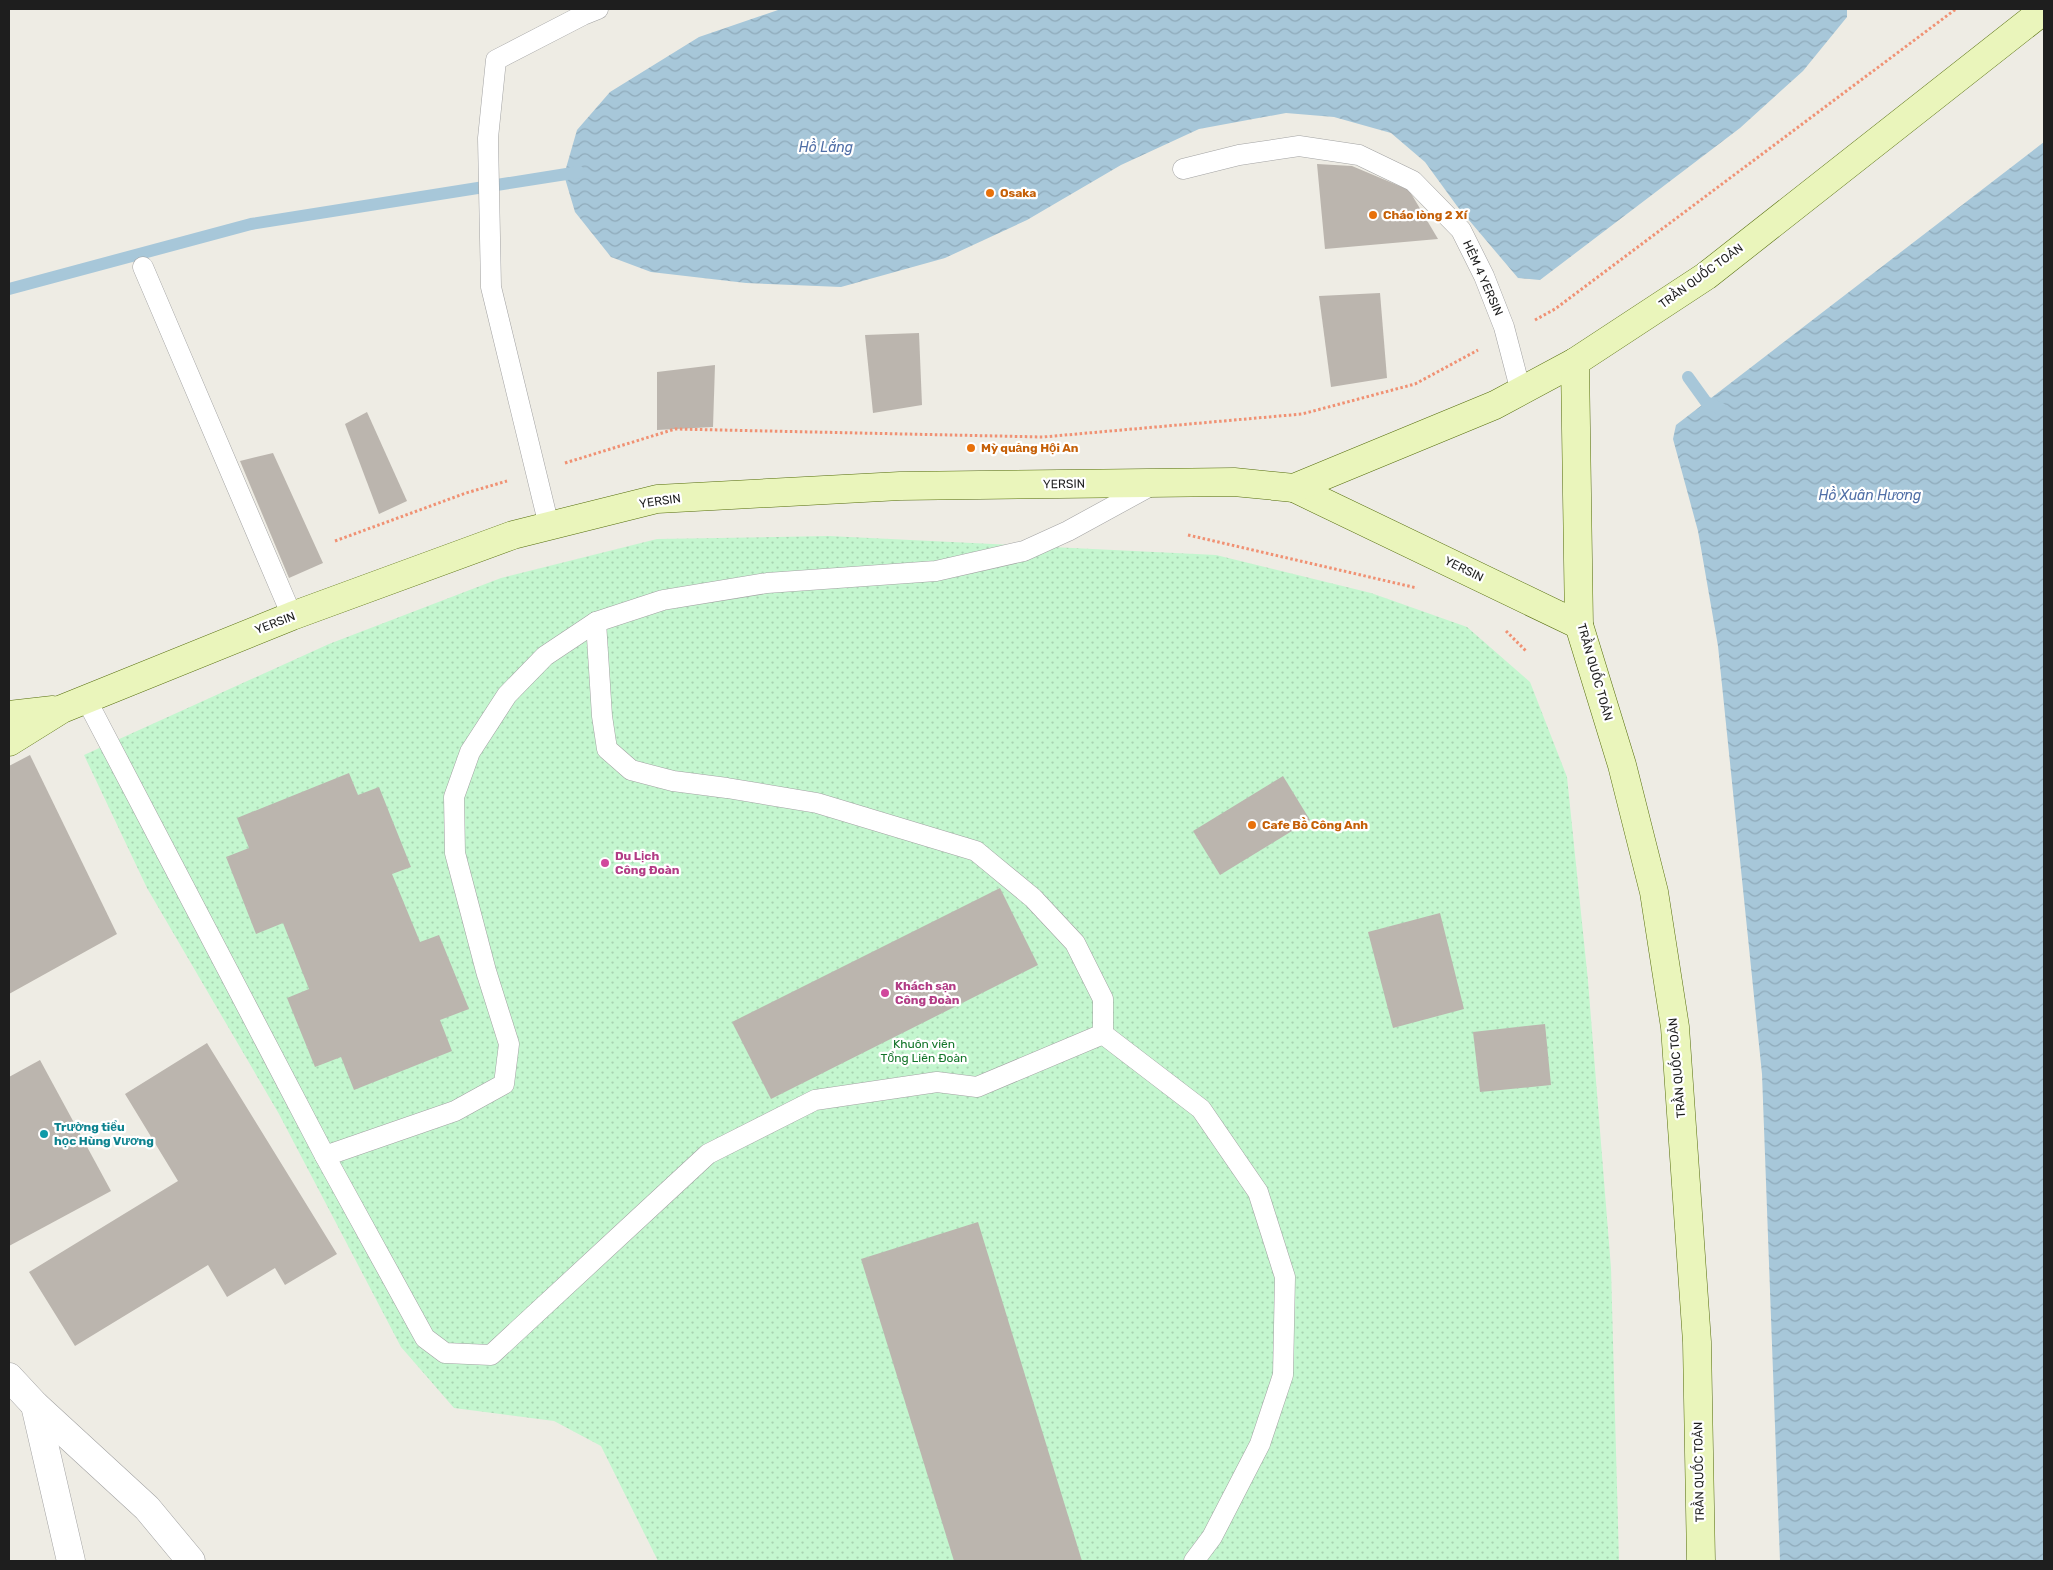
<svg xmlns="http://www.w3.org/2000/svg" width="2053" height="1570" viewBox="0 0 2053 1570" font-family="Rubik,sans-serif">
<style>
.park{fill:url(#park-dots)}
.water{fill:url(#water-waves)}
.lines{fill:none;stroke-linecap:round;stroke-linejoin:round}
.stream{stroke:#a7c7d9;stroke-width:12}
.building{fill:#bbb5ae}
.service-casing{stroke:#a2a2a2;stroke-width:21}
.minor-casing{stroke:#a2a2a2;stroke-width:29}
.secondary-casing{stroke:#556d0c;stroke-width:29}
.path{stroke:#f09173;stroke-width:3;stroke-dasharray:2.5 2.5;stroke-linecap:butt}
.service{stroke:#fff;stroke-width:20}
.minor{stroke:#fff;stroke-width:28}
.secondary{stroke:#eaf5bb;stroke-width:28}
.food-dot{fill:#e8710a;stroke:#fff;stroke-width:2}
.hotel-dot{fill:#d1479c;stroke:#fff;stroke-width:2}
.culture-dot{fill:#0f9aa8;stroke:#fff;stroke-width:2}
.labels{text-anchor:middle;stroke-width:4.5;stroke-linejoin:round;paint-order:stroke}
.food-label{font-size:12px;font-weight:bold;fill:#c56008;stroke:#fff;text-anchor:start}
.street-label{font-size:12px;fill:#1e1e1e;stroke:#fff}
.hotel-label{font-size:12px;font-weight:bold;fill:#b23c85;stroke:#fff;text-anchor:start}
.park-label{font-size:12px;fill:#137529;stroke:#fff}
.culture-label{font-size:12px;font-weight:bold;fill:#0d838f;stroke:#fff;text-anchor:start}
.water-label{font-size:14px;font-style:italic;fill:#506fa7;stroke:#fff}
</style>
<defs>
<pattern id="park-dots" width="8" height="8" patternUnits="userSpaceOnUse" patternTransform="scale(1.25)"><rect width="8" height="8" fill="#c4f6cf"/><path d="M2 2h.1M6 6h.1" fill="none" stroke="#a8d2b1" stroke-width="1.8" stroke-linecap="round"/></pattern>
<pattern id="water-waves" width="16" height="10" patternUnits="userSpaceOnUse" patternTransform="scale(1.25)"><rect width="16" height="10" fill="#a7c7d9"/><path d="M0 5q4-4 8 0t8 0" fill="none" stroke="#8faaba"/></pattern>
</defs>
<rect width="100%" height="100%" fill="#eeece4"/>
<polygon class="park" points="829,536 1216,555 1371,593 1467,627 1530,682 1567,777 1588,981 1611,1268 1619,1561 658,1561 601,1446 554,1421 454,1408 401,1347 279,1114 147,888 84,755 329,644 501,578 657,539"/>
<g class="water">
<polygon points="781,9 1847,9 1847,17 1803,71 1740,128 1540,280 1518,278 1457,206 1425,162 1391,133 1334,117 1286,113 1199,129 1121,165 1027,220 945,258 841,287 746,283 651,272 611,257 575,212 564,175 577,130 610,92 699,37"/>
<polygon points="2044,142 2044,1561 1780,1561 1762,1074 1718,646 1698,531 1673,439 1676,425"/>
</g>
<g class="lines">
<g class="stream">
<polyline points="9,289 251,224 579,172"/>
<polyline points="1688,377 1706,402 1721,409"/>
</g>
</g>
<g class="building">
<polygon points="1317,164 1352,166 1409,190 1438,239 1325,249"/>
<polygon points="1380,293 1387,378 1331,387 1319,296"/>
<polygon points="919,333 922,405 873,413 865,335"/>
<polygon points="715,365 713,427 657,430 657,372"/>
<polygon points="367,412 407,501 379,514 345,424"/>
<polygon points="273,453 323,563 289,578 240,461"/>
<polygon points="30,755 117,934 9,994 9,766"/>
<polygon points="349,773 358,795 379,787 411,867 392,874 420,942 439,935 469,1009 440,1020 452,1051 354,1090 341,1057 315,1067 287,998 309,989 283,923 256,934 226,857 249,848 237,818"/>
<polygon points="1283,776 1310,820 1220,875 1193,831"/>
<polygon points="1000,888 1038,965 771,1099 732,1022"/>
<polygon points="1440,913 1464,1009 1393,1028 1368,932"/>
<polygon points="1545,1024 1551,1085 1480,1092 1473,1032"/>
<polygon points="207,1043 337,1254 285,1285 275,1268 227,1297 208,1265 75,1346 29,1272 178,1181 125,1094"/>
<polygon points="40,1060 111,1191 9,1246 9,1077"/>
<polygon points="978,1222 1082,1561 954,1561 861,1259"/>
</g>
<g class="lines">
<g class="service-casing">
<g id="service">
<polyline points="1183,169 1239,155 1299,146 1359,155 1413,181 1461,230 1484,276 1504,327 1521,392"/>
<polyline points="143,267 292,616"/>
<polyline points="549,526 491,287 488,138 496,60 583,15 598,9"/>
<polyline points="86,699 325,1156 425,1338 445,1353 491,1355 708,1154 815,1100 937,1082 977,1087 1103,1034 1103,999 1075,943 1033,898 976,851 817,803 727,788 673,781 631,770 607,749 602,716 596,622"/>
<polyline points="1103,1034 1201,1109 1258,1192 1285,1277 1283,1375 1260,1444 1212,1537 1194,1561"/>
<polyline points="325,1156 455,1111 504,1084 509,1044 486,971 455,853 454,797 470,752 507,695 545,656 596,622 663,600 767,583 936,571 1024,551 1068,531 1154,484"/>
</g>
</g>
<g class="minor-casing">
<g id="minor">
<polyline points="9,1377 35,1405 147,1508 191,1561"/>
<polyline points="35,1405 71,1561"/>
</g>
</g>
<g class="secondary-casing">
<g id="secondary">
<polyline points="1294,488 1579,625"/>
<polyline points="9,715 53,710"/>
<polyline points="9,742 62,709 292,616 513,535 657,499 900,486 1234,482 1294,488 1495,405 1575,362"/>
<polyline points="1701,1561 1697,1342 1675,1027 1654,892 1622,765 1579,625 1575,362 1706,276 2044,10"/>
</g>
</g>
<g class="path">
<polyline points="1535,320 1555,309 1956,9"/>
<polyline points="565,463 675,429 1043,437 1302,414 1415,384 1478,350"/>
<polyline points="1188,535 1417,588"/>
<polyline points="335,541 466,493 507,481"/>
<polyline points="1506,631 1527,652"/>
</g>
<use href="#service" class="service"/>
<use href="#minor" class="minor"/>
<use href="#secondary" class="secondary"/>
</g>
<g class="food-dot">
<circle cx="990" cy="193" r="5"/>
<circle cx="1373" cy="215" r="5"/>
<circle cx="971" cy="448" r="5"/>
<circle cx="1252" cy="825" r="5"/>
</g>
<g class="hotel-dot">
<circle cx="605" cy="863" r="5"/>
<circle cx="885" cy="993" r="5"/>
</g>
<circle class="culture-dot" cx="44" cy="1134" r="5"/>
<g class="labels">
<g class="food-label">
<text x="1000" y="197">Osaka</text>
<text x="1383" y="219">Cháo lòng 2 Xí</text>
<text x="981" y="452">Mỳ quảng Hội An</text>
<text x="1262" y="829">Cafe Bồ Công Anh</text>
</g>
<g class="street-label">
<text transform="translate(1701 276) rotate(-36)" y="4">TRẦN QUỐC TOẢN</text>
<text transform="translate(1483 278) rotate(66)" y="4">HẺM 4 YERSIN</text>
<text transform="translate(1064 484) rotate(-1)" y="4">YERSIN</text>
<text transform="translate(660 501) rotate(-8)" y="4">YERSIN</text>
<text transform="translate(1464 569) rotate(26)" y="4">YERSIN</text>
<text transform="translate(275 623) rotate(-21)" y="4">YERSIN</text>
<text transform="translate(1595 672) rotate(74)" y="4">TRẦN QUỐC TOẢN</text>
<text transform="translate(1677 1068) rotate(-95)" y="4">TRẦN QUỐC TOẢN</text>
<text transform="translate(1699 1472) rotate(-91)" y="4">TRẦN QUỐC TOẢN</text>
</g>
<g class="hotel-label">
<text x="615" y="860">Du Lịch<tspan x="615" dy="14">Công Đoàn</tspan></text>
<text x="895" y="990">Khách sạn<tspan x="895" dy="14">Công Đoàn</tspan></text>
</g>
<g class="park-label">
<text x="924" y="1048">Khuôn viên<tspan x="924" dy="14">Tổng Liên Đoàn</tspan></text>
</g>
<g class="culture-label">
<text x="54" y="1131">Trường tiểu<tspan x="54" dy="14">học Hùng Vương</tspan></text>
</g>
<g class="water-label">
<text x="826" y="152">Hồ Lắng</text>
<text x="1870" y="500">Hồ Xuân Hương</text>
</g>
</g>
<rect width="2053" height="1570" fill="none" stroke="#1e1e1e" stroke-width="20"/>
</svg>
